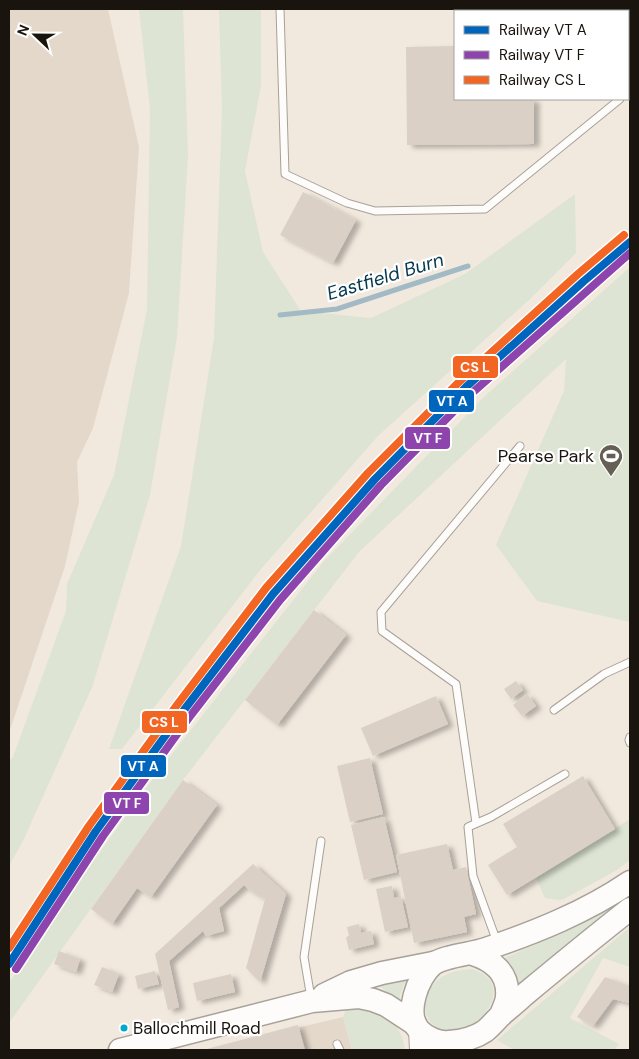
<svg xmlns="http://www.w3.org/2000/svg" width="639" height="1059" viewBox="0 0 639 1059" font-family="'DM Sans',sans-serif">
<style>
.commercial{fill:#e4d8ca}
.green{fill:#dde4d3}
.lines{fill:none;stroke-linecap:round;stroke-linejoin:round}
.stream{stroke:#a2bac6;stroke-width:5}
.building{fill:#dad0c6;filter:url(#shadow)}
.lane-casing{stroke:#a7a199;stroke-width:9}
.secondary-casing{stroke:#a7a199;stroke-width:22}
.primary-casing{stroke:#a7a199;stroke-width:25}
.lane{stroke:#fdfcfa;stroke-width:7}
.secondary{stroke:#fdfcfa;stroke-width:20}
.primary{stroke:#fdfcfa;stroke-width:22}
.rail-1-casing{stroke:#fff;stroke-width:11}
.rail-2-casing{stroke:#fff;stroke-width:11}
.rail-3-casing{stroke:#fff;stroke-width:11}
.rail-1{stroke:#0065bd;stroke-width:8}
.rail-2{stroke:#8e44ad;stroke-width:8}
.rail-3{stroke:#f26522;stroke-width:8}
.bus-dot{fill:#00a9ce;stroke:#fff;stroke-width:2}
.labels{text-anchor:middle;stroke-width:4.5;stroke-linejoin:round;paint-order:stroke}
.bus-label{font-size:17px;fill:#19140d;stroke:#fff;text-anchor:start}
.poi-label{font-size:18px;fill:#19140d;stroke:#fff;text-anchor:end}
.water-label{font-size:19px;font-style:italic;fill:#043950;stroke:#fff}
.line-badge{stroke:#fff;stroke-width:2}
.badge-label{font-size:14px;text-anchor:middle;font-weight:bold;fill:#fff}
</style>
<defs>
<filter id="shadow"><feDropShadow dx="5.5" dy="3" stdDeviation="2.5" flood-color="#0004"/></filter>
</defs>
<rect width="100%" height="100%" fill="#f2e9de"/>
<g class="commercial">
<polygon points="9,9 108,9 139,147 129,293 93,428 77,462 79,502 65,566 9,733"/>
<polygon points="343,1017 352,1050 203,1050"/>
</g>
<g class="green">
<polygon points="139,9 183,9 188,156 177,337 150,495 93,685 23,841 9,866 9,761 13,757 66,611 67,584 114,475 147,309 150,109"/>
<polygon points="219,9 261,9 261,86 245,171 263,252 301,311 371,318 465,274 575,194 576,253 529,300 378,436 261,569 122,749 109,749 181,546 214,338 222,110"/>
<polygon points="630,267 630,622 537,601 496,545 564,391 566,359 359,552 183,780 9,1023 9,983 54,915 157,773 324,561 486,395"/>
<polygon points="630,819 630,860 617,870 564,899 558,900 545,898 536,878"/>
<polygon points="629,893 514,989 500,960 555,936 593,916"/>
<polygon points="630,927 630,967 603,958 570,1018 619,1044 614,1050 514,1050 497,1040"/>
<path d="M471,969C522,982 475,1041 443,1030C419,1023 421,991 439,979C448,972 460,970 471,969Z"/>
<path d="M409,976C403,985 400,992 399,1004L378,984Z"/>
<polygon points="347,1007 369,1007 395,1024 402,1037 405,1050 352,1050 343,1017"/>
</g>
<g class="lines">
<polyline class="stream" points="280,315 337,309 468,266"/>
</g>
<g class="building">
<rect x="465" y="9" width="68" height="2"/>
<polygon points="455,46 455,99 534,99 534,144 407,145 406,47"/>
<polygon points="303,192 356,220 333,263 280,235"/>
<polygon points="314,610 346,635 277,725 245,700"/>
<polygon points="516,681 523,690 511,699 504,689"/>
<polygon points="527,694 536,706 522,716 513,705"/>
<polygon points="436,696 448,724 373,756 361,728"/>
<polygon points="370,758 383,814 350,822 337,766"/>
<polygon points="583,776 615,829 507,895 488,865 517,847 503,824"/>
<polygon points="183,780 217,805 151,897 137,888 112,924 91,909"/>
<polygon points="384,817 397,872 364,880 351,825"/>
<polygon points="447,844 453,870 466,867 476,914 464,917 467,932 414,943 396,855"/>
<polygon points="253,864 286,894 260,982 246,968 265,899 248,889 244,885 219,908 224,931 206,936 203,931 169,961 179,1007 168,1010 155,954"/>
<polygon points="392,886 394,898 401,897 408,927 385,932 376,889"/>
<polygon points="359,924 361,933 371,931 374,944 349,950 346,937 349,936 347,927"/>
<polygon points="59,951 80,959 76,972 54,964"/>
<polygon points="102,967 119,974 112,992 94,985"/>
<polygon points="155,971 159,984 138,989 135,976"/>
<polygon points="231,974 235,992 197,1001 193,983"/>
<polygon points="605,977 630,986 630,1003 613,999 593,1026 577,1017"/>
<polygon points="298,1025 305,1050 203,1050"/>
</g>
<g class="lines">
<g class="lane-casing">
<g id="lane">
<polyline points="280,9 285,174 347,203 375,211 485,209 620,99"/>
<polyline points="628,92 630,90"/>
<polyline points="554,710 604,674 630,662"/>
<polyline points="630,737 629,740 630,743"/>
<polyline points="476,823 456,684 382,631 381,612 520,446"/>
<polyline points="497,942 473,876 468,827 491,817 565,774"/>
<polyline points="311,998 304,957 321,841"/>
<polyline points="337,1044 340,1050"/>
</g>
</g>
<g class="secondary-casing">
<polyline id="secondary" points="419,1030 420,1050"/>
</g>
<g class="primary-casing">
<g id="primary">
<path d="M630,882C586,912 536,932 486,949C472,954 442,956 432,965C418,977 404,1013 419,1030C426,1038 439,1043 449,1042C462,1041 475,1038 485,1031C491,1026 496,1020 501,1015C509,1008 517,1002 524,995C559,966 594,937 630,909"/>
<path d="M473,954C492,960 509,973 507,996C507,1002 503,1009 501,1015"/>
<polyline points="324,995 351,982 382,973 433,963"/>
<polyline points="120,1050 312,1001 359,997 373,1000 386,1005 415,1024"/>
</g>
</g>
<use href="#lane" class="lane"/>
<use href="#secondary" class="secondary"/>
<use href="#primary" class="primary"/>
<g class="rail-1-casing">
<polyline id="rail-1" points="9,964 96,831 184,710 273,594 375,479 466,387 584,281 630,242"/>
</g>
<g class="rail-2-casing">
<polyline id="rail-2" points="16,969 103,836 191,715 280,600 381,485 472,393 630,253"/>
</g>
<g class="rail-3-casing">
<polyline id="rail-3" points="9,948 89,826 177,705 266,588 368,473 460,381 578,274 624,235"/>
</g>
<use href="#rail-1" class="rail-1"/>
<use href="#rail-2" class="rail-2"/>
<use href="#rail-3" class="rail-3"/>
</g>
<defs>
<g id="stadium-pin" transform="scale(1.25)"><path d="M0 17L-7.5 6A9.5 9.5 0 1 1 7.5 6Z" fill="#655f56" stroke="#fff"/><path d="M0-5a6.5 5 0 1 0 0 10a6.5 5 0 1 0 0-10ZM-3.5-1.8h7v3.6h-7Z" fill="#fff"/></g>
</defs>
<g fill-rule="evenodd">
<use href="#stadium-pin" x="611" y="456"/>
</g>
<circle class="bus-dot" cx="124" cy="1028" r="4.5"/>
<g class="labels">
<g class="bus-label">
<text x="133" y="1034">Ballochmill Road</text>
</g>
<g class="poi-label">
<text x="594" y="462">Pearse Park</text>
</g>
<g class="water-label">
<text transform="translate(385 276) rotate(-17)" y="7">Eastfield Burn</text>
</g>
</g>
<g class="line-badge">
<rect x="452" y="355" width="47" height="24" rx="5" fill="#f26522"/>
<rect x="428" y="389" width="47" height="24" rx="5" fill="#0065bd"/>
<rect x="404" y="426" width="47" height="24" rx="5" fill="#8e44ad"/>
<rect x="141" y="710" width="47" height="24" rx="5" fill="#f26522"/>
<rect x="120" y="754" width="47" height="24" rx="5" fill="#0065bd"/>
<rect x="103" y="791" width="47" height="24" rx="5" fill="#8e44ad"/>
</g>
<g class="badge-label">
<text x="475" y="372">CS L</text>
<text x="452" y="406">VT A</text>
<text x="428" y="443">VT F</text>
<text x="164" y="727">CS L</text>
<text x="143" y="771">VT A</text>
<text x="127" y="808">VT F</text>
</g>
<rect width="639" height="1059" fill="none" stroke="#19140d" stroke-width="20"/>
<rect x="454" y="10" width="175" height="90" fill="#ffffff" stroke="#a3a19e"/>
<rect x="464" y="26" width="25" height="8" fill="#0065bd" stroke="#a3a19e"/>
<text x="499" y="35" font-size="15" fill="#19140d">Railway VT A</text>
<rect x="464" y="51" width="25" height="8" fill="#8e44ad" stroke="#a3a19e"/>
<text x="499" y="60" font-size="15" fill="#19140d">Railway VT F</text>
<rect x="464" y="76" width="25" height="8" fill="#f26522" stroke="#a3a19e"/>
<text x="499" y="85" font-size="15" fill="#19140d">Railway CS L</text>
<g transform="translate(35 35) rotate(292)" stroke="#ffffff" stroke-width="4" paint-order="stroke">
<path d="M0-4L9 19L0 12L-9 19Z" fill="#19140d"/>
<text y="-8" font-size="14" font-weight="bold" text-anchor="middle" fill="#19140d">N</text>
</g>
</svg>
